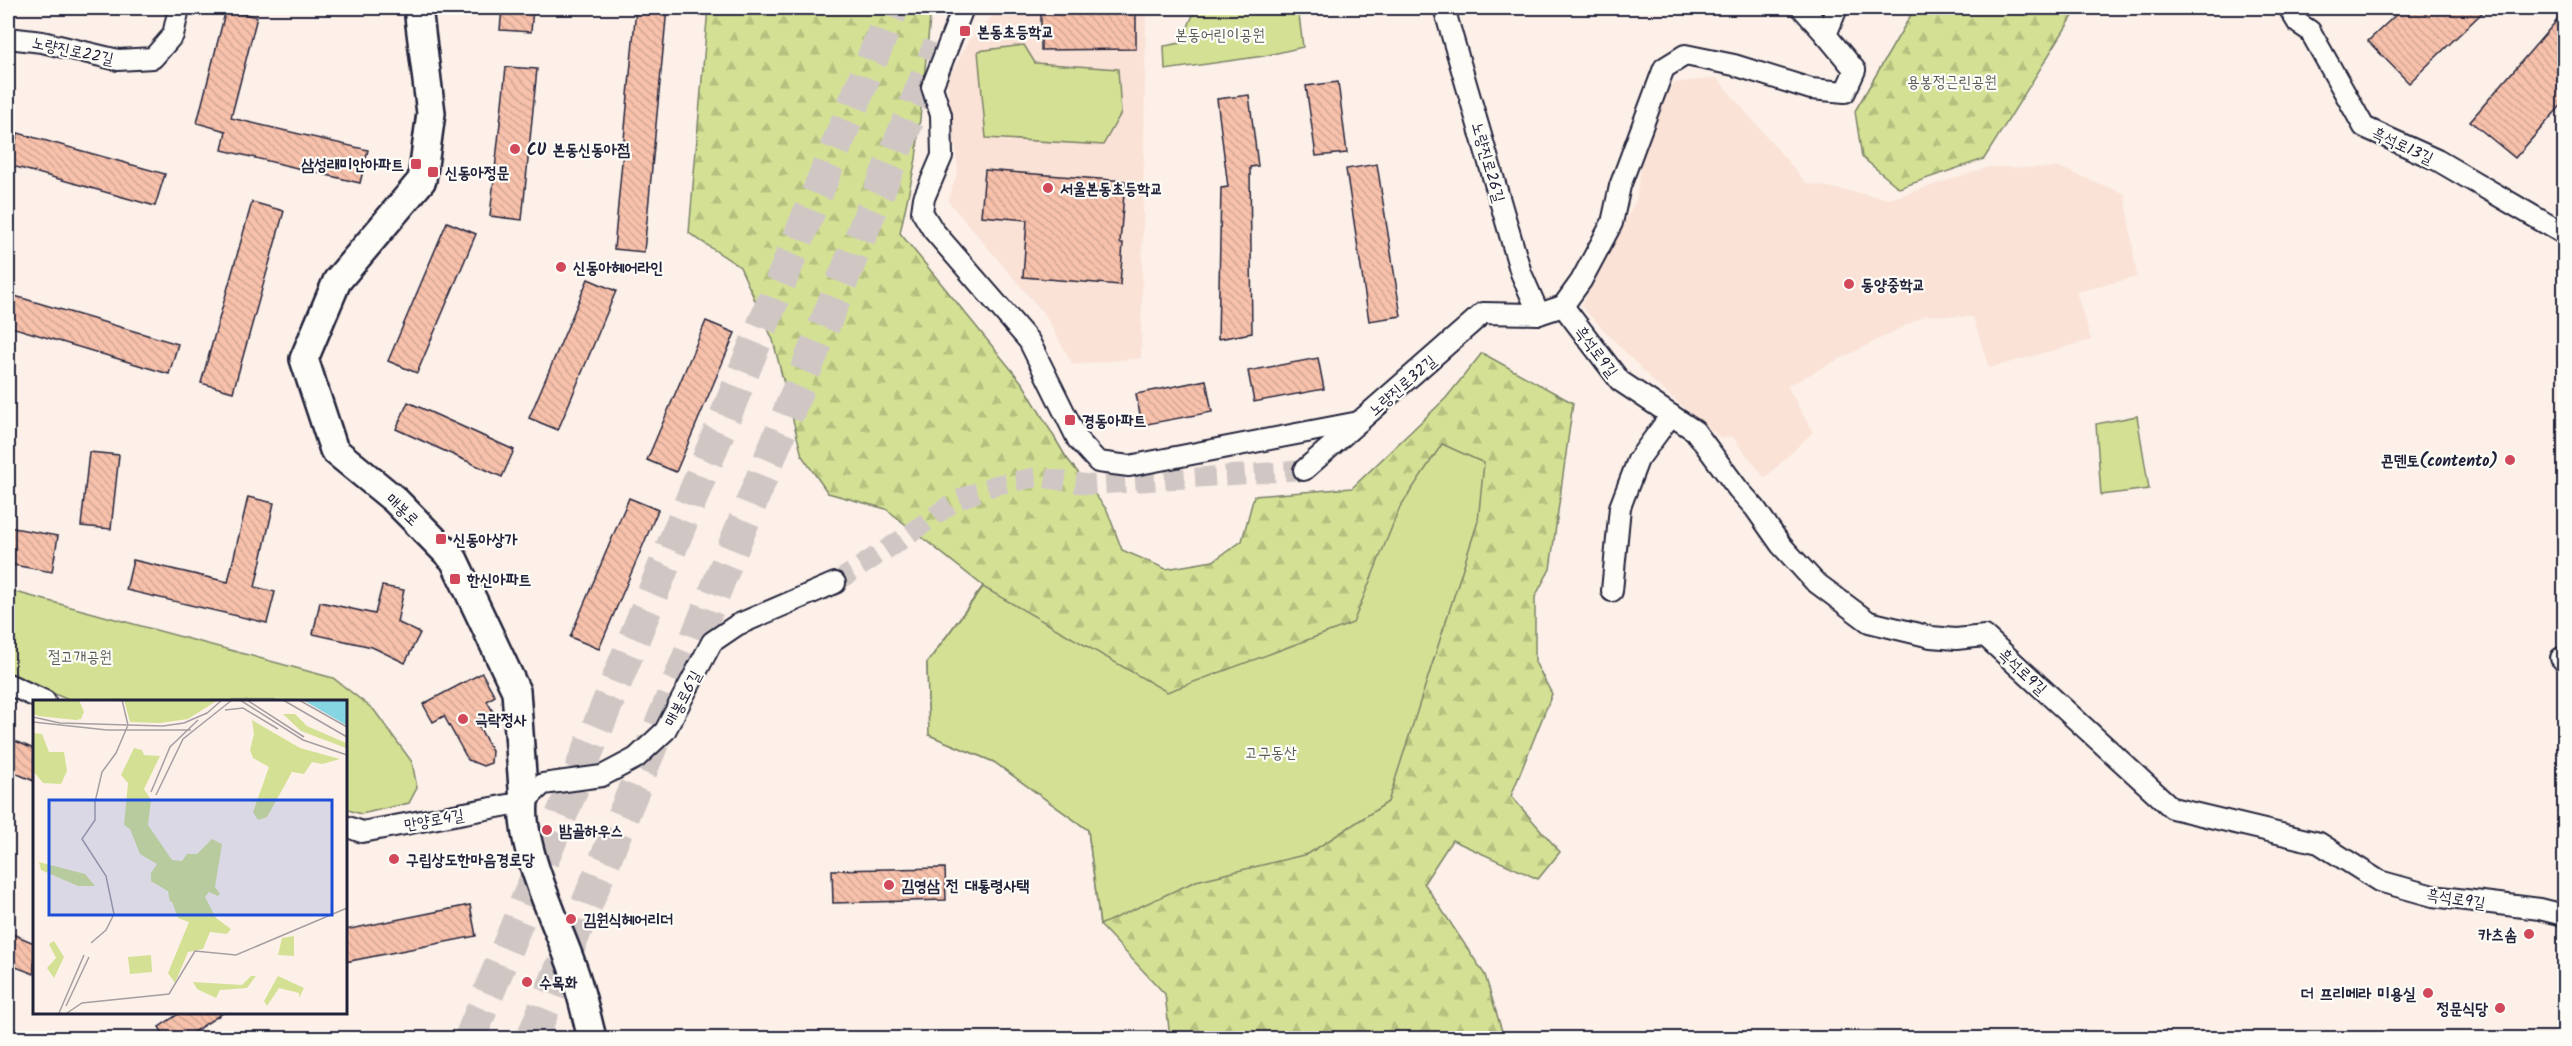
<svg xmlns="http://www.w3.org/2000/svg" width="2572" height="1046" viewBox="0 0 2572 1046" font-family="Kalam,'Poor Story',sans-serif">
<style>
.built{fill:#fae2d6}
.forest{fill:url(#forest-firs);stroke:#7b8268;stroke-width:1.5}
.park{fill:#d4e194;stroke:#7b8268;stroke-width:1.5}
.building{fill:url(#building-back-hatch);stroke:#22223b;stroke-width:1.5}
.lines{fill:none;stroke-linecap:round;stroke-linejoin:round}
.street-tunnel{stroke:#d0c7c5;stroke-width:20;stroke-dasharray:20 10;stroke-linecap:butt}
.primary-tunnel{stroke:#d0c7c5;stroke-width:32;stroke-dasharray:32 16;stroke-linecap:butt}
.street-casing{stroke:#22223b;stroke-width:24}
.secondary-casing{stroke:#22223b;stroke-width:32}
.street{stroke:#fdfcf7;stroke-width:20}
.secondary{stroke:#fdfcf7;stroke-width:27}
.poi-dot{fill:#d1495b;stroke:#fdfcf7;stroke-width:2}
.labels{text-anchor:middle;stroke-width:4.5;stroke-linejoin:round;paint-order:stroke}
.poi-label{font-size:16px;font-weight:bold;fill:#22223b;stroke:#fdfcf7;text-anchor:start}
.park-label{font-size:16px;fill:#575b56;stroke:#fdfcf7}
.street-label{font-size:16px;fill:#22223b;stroke:#fdfcf7}
.inset-road{fill:none;stroke:#a59ea3;stroke-width:1.5}
.view{fill:#1d4ed8;fill-opacity:0.15;stroke:#1d4ed8;stroke-width:3}
.inset-edge{fill:none;stroke:#22223b;stroke-width:3}
</style>
<defs>
<pattern id="forest-firs" width="22" height="20" patternUnits="userSpaceOnUse" patternTransform="scale(1.5)"><rect width="22" height="20" fill="#d4e194"/><path d="M5 1l3.5 6h-7zM16 11l3.5 6h-7z" fill="#b6c180"/></pattern>
<pattern id="building-back-hatch" width="6" height="6" patternUnits="userSpaceOnUse" patternTransform="scale(1.5)"><rect width="6" height="6" fill="#f7c1ab"/><path d="M-1 5l2 2M0 0l6 6M5-1l2 2" fill="none" stroke="#d3a694"/></pattern>
</defs>
<rect width="100%" height="100%" fill="#fcf0e8"/>
<filter id="ink" filterUnits="userSpaceOnUse"><feTurbulence type="fractalNoise" baseFrequency=".0167" numOctaves="2"/><feDisplacementMap in="SourceGraphic" scale="12" xChannelSelector="R" yChannelSelector="G"/><feConvolveMatrix kernelMatrix="1 2 1 2 8 2 1 2 1" color-interpolation-filters="sRGB"/></filter>
<g filter="url(#ink)">
<g class="built">
<polygon points="1001,8 1146,8 1141,358 1073,365 1045,315 948,201 958,170 947,81 969,40"/>
<polygon points="1717,78 1806,183 1890,199 1989,167 2061,168 2125,194 2137,277 2076,292 2091,340 1989,368 1973,317 1926,315 1787,386 1813,432 1765,478 1732,436 1722,439 1657,385 1581,306 1636,200 1646,132 1673,83"/>
</g>
<g class="forest">
<polygon points="708,8 931,8 916,159 900,233 1023,384 1066,457 1107,510 1122,550 1166,569 1213,561 1242,541 1254,496 1352,488 1446,398 1482,353 1573,403 1550,569 1535,597 1535,662 1552,694 1511,796 1560,852 1538,879 1452,840 1424,883 1485,975 1504,1038 1170,1038 1165,994 1100,925 1088,830 994,762 929,735 927,663 983,586 886,509 828,493 802,456 773,340 740,267 689,233"/>
<polygon points="1915,8 2078,8 1984,159 1899,188 1862,157 1855,111"/>
</g>
<g class="park">
<polygon points="1196,8 1298,8 1303,47 1264,56 1165,70 1164,46 1181,43"/>
<polygon points="1024,45 1035,63 1118,69 1121,113 1103,145 986,138 978,51"/>
<polygon points="2137,416 2149,489 2101,495 2096,424"/>
<polygon points="1442,444 1484,463 1478,521 1388,802 1308,854 1196,881 1100,925 1088,830 994,762 929,735 927,663 983,587 1167,692 1353,623 1400,507"/>
<polygon points="8,590 333,678 374,710 412,762 417,788 409,803 361,814 345,809 345,701 71,701 8,674"/>
</g>
<g class="building">
<polygon points="502,8 533,8 531,32 500,30"/>
<polygon points="636,8 667,8 644,252 614,249"/>
<polygon points="2403,8 2487,8 2409,83 2368,41"/>
<polygon points="226,9 257,17 231,118 368,150 360,183 222,150 226,131 197,123"/>
<polygon points="1136,10 1136,49 1041,50 1041,11"/>
<polygon points="2565,11 2565,101 2515,158 2470,121"/>
<polygon points="506,67 537,69 522,220 490,216"/>
<polygon points="1338,82 1347,153 1316,156 1306,86"/>
<polygon points="1249,95 1258,166 1250,167 1252,333 1218,339 1221,188 1228,187 1217,99"/>
<polygon points="18,133 165,174 155,206 9,165"/>
<polygon points="1377,164 1401,316 1369,321 1346,169"/>
<polygon points="985,170 1125,181 1120,243 1123,243 1120,285 1023,277 1027,220 981,216"/>
<polygon points="252,202 284,211 233,392 201,383"/>
<polygon points="447,222 476,234 417,373 388,361"/>
<polygon points="588,279 616,291 558,430 529,418"/>
<polygon points="8,294 178,344 169,374 8,326"/>
<polygon points="706,321 735,333 676,472 647,460"/>
<polygon points="1318,358 1324,389 1254,402 1248,371"/>
<polygon points="1206,380 1212,412 1142,425 1136,394"/>
<polygon points="408,402 514,450 502,477 396,429"/>
<polygon points="89,452 119,455 111,529 81,526"/>
<polygon points="248,497 274,503 255,587 275,592 267,623 126,590 133,560 228,582"/>
<polygon points="629,498 658,510 599,649 570,637"/>
<polygon points="8,527 58,536 52,572 8,564"/>
<polygon points="382,586 404,590 397,622 420,633 405,663 372,647 313,634 320,602 375,614"/>
<polygon points="482,673 495,696 487,701 493,712 476,721 492,751 491,763 483,766 468,760 444,716 433,722 423,704"/>
<polygon points="8,738 34,749 34,781 8,770"/>
<polygon points="945,868 946,900 833,903 832,870"/>
<polygon points="470,905 476,936 345,962 345,930"/>
<polygon points="8,932 34,943 34,974 8,964"/>
<polygon points="183,1011 226,1011 184,1038 166,1038 159,1027"/>
</g>
<g class="lines">
<polyline class="street-tunnel" points="835,583 907,536 955,501 995,485 1038,477 1092,485 1304,470"/>
<g class="primary-tunnel">
<polyline points="470,1038 893,8"/>
<polyline points="532,1038 939,45"/>
</g>
<g class="street-casing">
<g id="street">
<polyline points="963,8 932,87 941,115 942,156 924,198 922,212 933,230 1029,341 1078,440 1098,462 1129,466 1359,422"/>
<polyline points="1444,8 1521,273 1539,314"/>
<polyline points="1802,8 1826,35"/>
<polyline points="2289,8 2298,23 2310,31 2364,127 2437,160 2564,234"/>
<polyline points="8,38 42,42 118,60 153,58 173,35 179,8"/>
<polyline points="1563,306 1620,381 1695,431 1738,489 1755,508 1781,545 1814,581 1869,622 1931,637 1956,639 1985,636 2172,808 2319,843 2379,881 2433,896 2540,909 2564,915"/>
<polyline points="1304,470 1483,313 1539,314 1563,306 1581,281 1612,223 1620,186 1664,68 1685,55 1734,65 1811,89 1845,92 1855,70 1826,35 1837,8"/>
<polyline points="1612,591 1620,507 1638,460 1671,415"/>
<polyline points="2561,658 2564,661"/>
<polyline points="8,684 45,701"/>
<polyline points="345,826 362,832 524,802 543,784 602,776 636,758 665,731 712,642 737,625 835,583"/>
</g>
</g>
<g class="secondary-casing">
<path id="secondary" d="M421,8L419,16L431,113L422,180L337,281L304,359L334,450L395,500L454,560L516,691L524,802C519,846 557,923 572,966C581,990 586,1015 592,1038"/>
</g>
<use href="#street" class="street"/>
<use href="#secondary" class="secondary"/>
</g>
</g>
<g class="poi-dot">
<rect x="959" y="25" width="12" height="12" rx="3"/>
<circle cx="515" cy="149" r="6"/>
<rect x="410" y="158" width="12" height="12" rx="3"/>
<rect x="427" y="166" width="12" height="12" rx="3"/>
<circle cx="1048" cy="188" r="6"/>
<circle cx="561" cy="267" r="6"/>
<circle cx="1849" cy="284" r="6"/>
<rect x="1064" y="414" width="12" height="12" rx="3"/>
<circle cx="2510" cy="460" r="6"/>
<rect x="435" y="533" width="12" height="12" rx="3"/>
<rect x="449" y="573" width="12" height="12" rx="3"/>
<circle cx="463" cy="719" r="6"/>
<circle cx="547" cy="830" r="6"/>
<circle cx="394" cy="859" r="6"/>
<circle cx="889" cy="885" r="6"/>
<circle cx="571" cy="919" r="6"/>
<circle cx="2529" cy="934" r="6"/>
<circle cx="527" cy="982" r="6"/>
<circle cx="2428" cy="993" r="6"/>
<circle cx="2500" cy="1008" r="6"/>
</g>
<g class="labels">
<g class="poi-label">
<text x="977" y="37">본동초등학교</text>
<text x="527" y="155">CU 본동신동아점</text>
<text x="404" y="170" text-anchor="end">삼성래미안아파트</text>
<text x="445" y="178">신동아정문</text>
<text x="1060" y="194">서울본동초등학교</text>
<text x="573" y="273">신동아헤어라인</text>
<text x="1861" y="290">동양중학교</text>
<text x="1082" y="426">경동아파트</text>
<text x="2498" y="466" text-anchor="end">콘덴토(contento)</text>
<text x="453" y="545">신동아상가</text>
<text x="467" y="585">한신아파트</text>
<text x="475" y="725">극락정사</text>
<text x="559" y="836">밤골하우스</text>
<text x="406" y="865">구립상도한마음경로당</text>
<text x="901" y="891">김영삼 전 대통령사택</text>
<text x="583" y="925">김원식헤어리더</text>
<text x="2517" y="940" text-anchor="end">카츠솜</text>
<text x="539" y="988">수목화</text>
<text x="2416" y="999" text-anchor="end">더 프리메라 미용실</text>
<text x="2488" y="1014" text-anchor="end">정문식당</text>
</g>
<g class="park-label">
<text x="1220" y="40">본동어린이공원</text>
<text x="1952" y="87">용봉정근린공원</text>
<text x="80" y="662">절고개공원</text>
<text x="1271" y="758">고구동산</text>
</g>
<g class="street-label">
<text transform="translate(73 50) rotate(12)" y="6">노량진로22길</text>
<text transform="translate(2403 145) rotate(25)" y="6">흑석로13길</text>
<text transform="translate(1489 162) rotate(74)" y="6">노량진로26길</text>
<text transform="translate(1597 351) rotate(53)" y="6">흑석로9길</text>
<text transform="translate(1402 385) rotate(-41)" y="6">노량진로32길</text>
<text transform="translate(403 509) rotate(44)" y="6">매봉로</text>
<text transform="translate(2023 671) rotate(43)" y="6">흑석로9길</text>
<text transform="translate(682 698) rotate(-62)" y="6">매봉로6길</text>
<text transform="translate(434 819) rotate(-10)" y="6">만양로4길</text>
<text transform="translate(2456 898) rotate(9)" y="6">흑석로9길</text>
</g>
</g>
<g transform="translate(33 700)">
<rect width="314" height="314" fill="#fcf0e8"/>
<path d="M261,236V256L245,255L249,238Z" fill="#d4e194"/>
<path d="M250,14H262L274,26L313,43V48L268,31ZM219,20L267,48L307,59L289,64L279,62L271,74L259,72L234,117L225,120L220,112L236,67L220,58L217,50L221,34ZM0,33L9,34L16,52H31L34,71L28,84L10,83L0,71ZM101,48L109,50L111,55L127,56L111,89L118,100L115,125L139,160L149,161L154,154H164L179,139L189,144L182,187L187,194L185,196L176,192L172,197L183,218L198,229L194,234L177,232L170,249L155,252L142,283L135,273L156,222L145,218L135,191L118,181L124,164L107,154L97,129L91,125L95,83L88,75ZM218,276H223L214,288L187,290L183,298L164,289L160,282L209,285ZM245,276L271,288L266,298V293L246,288L234,306L231,301Z" fill="#d4e194"/>
<path d="M0,0H46L51,12L48,19L43,20L5,16L0,14ZM91,0H185L155,19L127,23L97,22ZM174,149L179,151L178,157L168,188L137,202L135,191L118,181V173L124,164L144,176L164,168ZM6,162L52,174L62,186H45L8,170ZM21,241L31,257L21,278L14,268L23,258L16,244ZM118,255L119,272L97,274L95,257Z" fill="#d4e194"/>
<path d="M270,0H313V25Z" fill="#86d5e3"/>
<path class="inset-road" d="M207,0L270,40L314,55M214,0L271,37M250,0L314,37M266,0L314,27M192,10L210,8L245,29M173,14L189,0M0,17L27,23L130,26L151,23L174,13M0,22L74,30H158M118,92L137,47L165,20M123,95L150,39L199,0M58,243L73,230L81,214L73,176L49,139L62,120V102L69,72L83,53L95,25L89,0M33,306L56,257M26,313L51,255M34,313L49,303L136,294L162,251L203,255L314,208"/>
<path class="view" d="M16,100H299V215H16Z"/>
<rect width="314" height="314" class="inset-edge"/>
</g>
<rect width="2572" height="1046" fill="none" stroke="#fdfcf7" stroke-width="30"/>
<rect x="15" y="15" width="2542" height="1016" fill="none" stroke="#22223b" stroke-width="2" filter="url(#ink)"/>
</svg>
